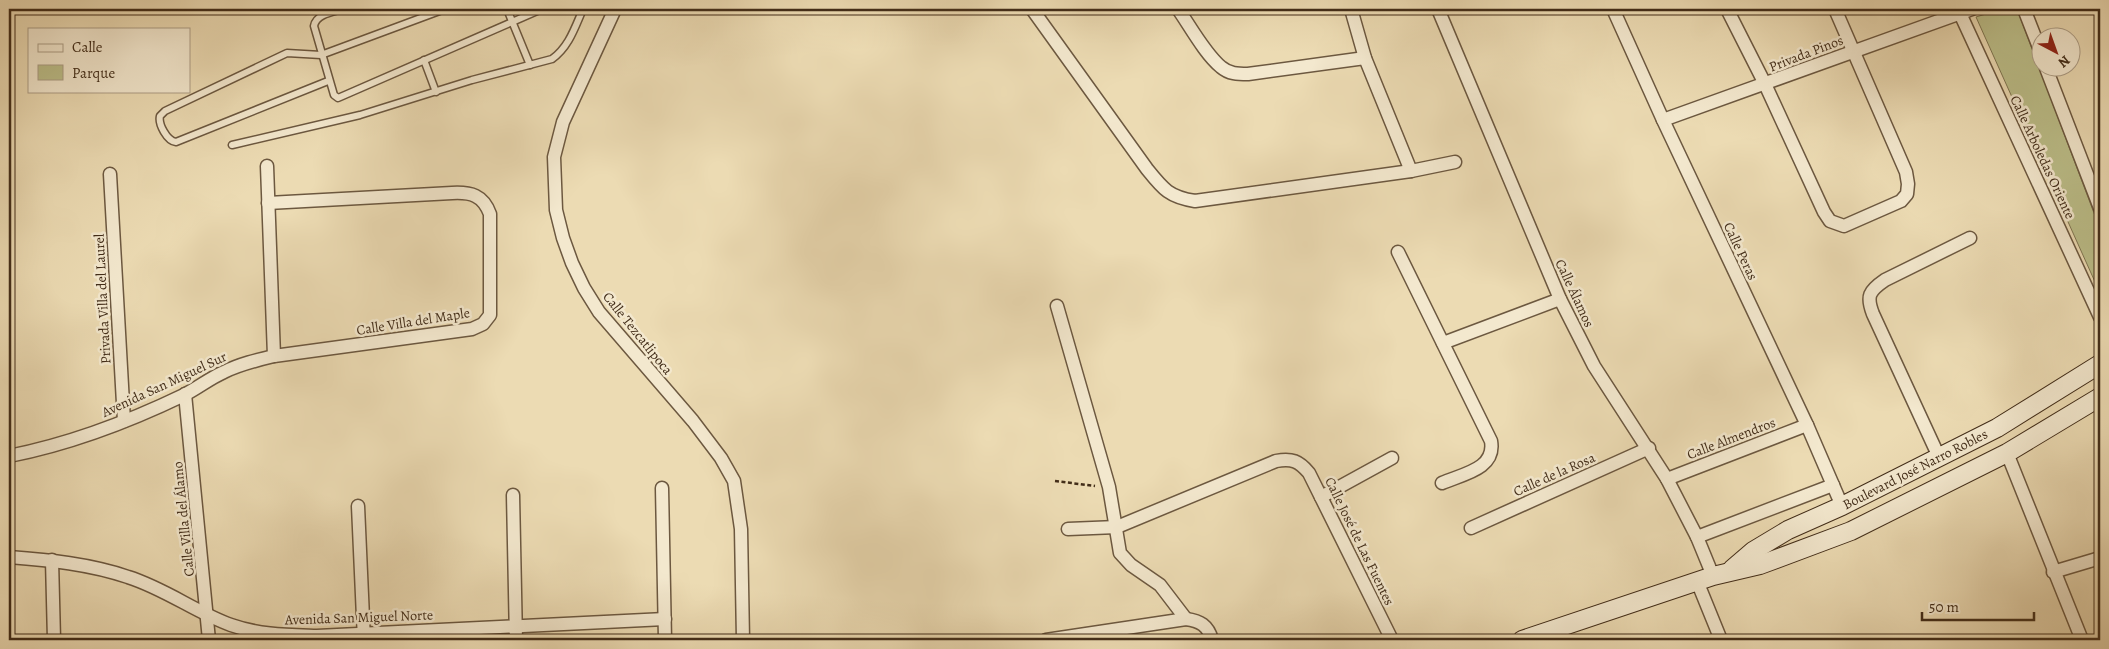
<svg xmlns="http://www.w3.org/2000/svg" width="2109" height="649" viewBox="0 0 2109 649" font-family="Alegreya,serif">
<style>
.green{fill:#bcbf8a;stroke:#7f7652}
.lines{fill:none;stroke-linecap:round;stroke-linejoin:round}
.lane-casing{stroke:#6c5840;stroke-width:9}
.street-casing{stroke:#6c5840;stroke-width:15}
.secondary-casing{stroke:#422d19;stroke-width:20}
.path{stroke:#422d19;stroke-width:2.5;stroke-dasharray:4 2.5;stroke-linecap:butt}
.lane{stroke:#f3e8ce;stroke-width:6}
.street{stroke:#f3e8ce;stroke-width:12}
.secondary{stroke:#f3e8ce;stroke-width:18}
.labels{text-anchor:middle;stroke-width:5;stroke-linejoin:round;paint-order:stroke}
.street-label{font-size:14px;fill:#422d19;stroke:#f3e8ce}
</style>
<rect width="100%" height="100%" fill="#ecdbb3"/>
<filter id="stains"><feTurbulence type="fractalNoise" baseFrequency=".004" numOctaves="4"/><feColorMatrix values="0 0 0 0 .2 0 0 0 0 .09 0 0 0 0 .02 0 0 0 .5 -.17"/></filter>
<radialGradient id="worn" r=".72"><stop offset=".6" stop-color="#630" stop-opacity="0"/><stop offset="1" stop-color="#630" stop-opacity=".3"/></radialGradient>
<polygon class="green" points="2002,9 2017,9 2100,229 2100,293 1976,17"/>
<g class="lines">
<g class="lane-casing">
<g id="lane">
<path d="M343,9C333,12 316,14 314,26L334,95L338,98L542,9"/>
<polyline points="507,9 530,65"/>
<polyline points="424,60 436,92"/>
<path d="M328,81L176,142C167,141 158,124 160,116L165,111L287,53L321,55L445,9"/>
<path d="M232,145L360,115L472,80L552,59C569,47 575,27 583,9"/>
</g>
</g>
<g class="street-casing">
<g id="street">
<polyline points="615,9 563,122 554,157 556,210 563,238 572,263 584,288 599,312 693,421 721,458 734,481 741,529 743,640"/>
<path d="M1032,9L1147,169C1163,189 1169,197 1195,201L1411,171L1455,162"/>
<path d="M1178,9C1190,26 1205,54 1221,67C1229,74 1238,74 1248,74L1365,58"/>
<polyline points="1351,9 1365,58 1411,171"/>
<polyline points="1438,9 1560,299 1594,366 1667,479 1697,537 1713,576"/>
<polyline points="1613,9 1663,120 1807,425 1842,506"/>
<polyline points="1727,9 1765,84 1824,212 1830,221 1844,226 1901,201 1907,194 1908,184 1906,172 1835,9"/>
<polyline points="1958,9 2100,317"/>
<polyline points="2024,9 2042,55"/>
<polyline points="2046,68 2100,208"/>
<polyline points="1663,120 1972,9"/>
<polyline points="267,166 274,356"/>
<polyline points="110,174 124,421"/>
<path d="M1398,252L1491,441C1496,469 1463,474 1442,483"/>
<polyline points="1057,306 1109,487 1120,553 1131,565 1160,585 1186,619"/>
<polyline points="1443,343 1560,299"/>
<polyline points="185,394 209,640"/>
<polyline points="2007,453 2082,640"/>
<path d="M9,456C70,444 128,422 184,395C198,388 210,378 224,372C240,364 257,360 274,356L472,329L483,324L490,315V214C483,195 471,192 452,193L268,203"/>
<path d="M1939,457L1873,314C1866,296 1869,291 1885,280L1970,238"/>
<polyline points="1667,479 1807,425"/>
<polyline points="662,488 665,640"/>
<polyline points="513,495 516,640"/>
<polyline points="1321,497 1392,458"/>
<polyline points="358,506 364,640"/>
<polyline points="1471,528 1649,448"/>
<path d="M1068,529L1117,527L1276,461C1292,458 1299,461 1309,473L1392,640"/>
<polyline points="1697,537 1833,485"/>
<path d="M9,557C49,560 90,564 128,577C166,589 195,612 231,625C259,635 289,635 317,636L665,619"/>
<polyline points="52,560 54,640"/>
<polyline points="2053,572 2100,558"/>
<polyline points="1697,581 1721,640"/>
<path d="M1046,640L1186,619C1200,621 1208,625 1212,640"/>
</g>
</g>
<g class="secondary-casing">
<g id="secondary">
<polyline points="1732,569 1753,551 1788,530 1842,506 1997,428 2100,364"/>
<polyline points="1522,640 1713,576 1760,565 1851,531 2007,453 2100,397"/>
</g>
</g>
<polyline class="path" points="1055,481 1095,486"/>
<use href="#lane" class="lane"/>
<use href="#street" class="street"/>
<use href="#secondary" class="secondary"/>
</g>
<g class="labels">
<g class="street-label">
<text transform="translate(1806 53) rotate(-21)" y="5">Privada Pinos</text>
<text transform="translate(2043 157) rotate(65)" y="5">Calle Arboledas Oriente</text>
<text transform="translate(1741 251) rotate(65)" y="5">Calle Peras</text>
<text transform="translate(1575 293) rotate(65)" y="5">Calle Álamos</text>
<text transform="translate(102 299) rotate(-93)" y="5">Privada Villa del Laurel</text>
<text transform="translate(413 321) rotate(-9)" y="5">Calle Villa del Maple</text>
<text transform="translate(638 333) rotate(51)" y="5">Calle Tezcatlipoca</text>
<text transform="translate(164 384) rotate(-25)" y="5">Avenida San Miguel Sur</text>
<text transform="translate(1731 438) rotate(-21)" y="5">Calle Almendros</text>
<text transform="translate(1915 469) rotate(-27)" y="5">Boulevard José Narro Robles</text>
<text transform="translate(1554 474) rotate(-24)" y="5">Calle de la Rosa</text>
<text transform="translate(183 519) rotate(-96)" y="5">Calle Villa del Álamo</text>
<text transform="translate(1360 541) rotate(64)" y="5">Calle José de Las Fuentes</text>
<text transform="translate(359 617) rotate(-2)" y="5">Avenida San Miguel Norte</text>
</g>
</g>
<rect width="2109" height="649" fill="none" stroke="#ecdbb3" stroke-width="30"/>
<rect x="10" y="10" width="2089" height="629" fill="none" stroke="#422d19" stroke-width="2.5"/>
<rect x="15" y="15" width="2079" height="619" fill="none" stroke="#422d19"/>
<rect x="28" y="28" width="162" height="65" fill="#f3e8ce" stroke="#ac9d86"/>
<rect x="38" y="44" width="25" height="8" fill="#f3e8ce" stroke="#ac9d86"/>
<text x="72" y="52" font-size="15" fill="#422d19">Calle</text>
<rect x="38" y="65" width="25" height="15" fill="#bcbf8a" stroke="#ac9d86"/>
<text x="72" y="78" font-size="15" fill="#422d19">Parque</text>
<g transform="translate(2056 52) rotate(139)"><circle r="24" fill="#f3e8ce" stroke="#ac9d86"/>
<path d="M0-4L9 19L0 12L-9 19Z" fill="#8f2418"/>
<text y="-8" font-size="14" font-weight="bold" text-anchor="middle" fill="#422d19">N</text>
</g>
<path d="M1922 612v8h112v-8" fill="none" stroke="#422d19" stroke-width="2.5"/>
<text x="1929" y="612" font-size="15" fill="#422d19" stroke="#f3e8ce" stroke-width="4" paint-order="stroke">50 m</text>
<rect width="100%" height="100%" filter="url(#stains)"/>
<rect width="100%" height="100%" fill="url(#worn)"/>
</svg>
